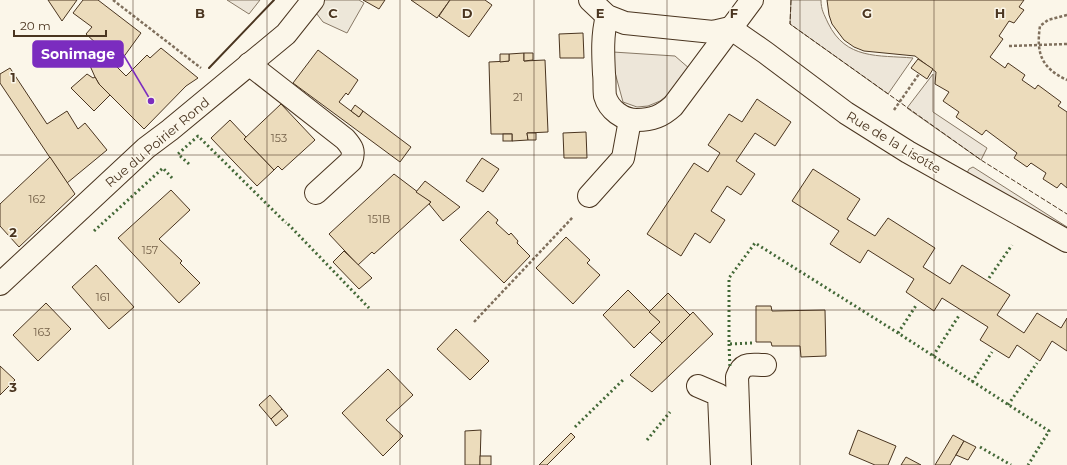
<svg xmlns="http://www.w3.org/2000/svg" width="1067" height="465" viewBox="0 0 1067 465" font-family="Montserrat,sans-serif">
<style>
.green{fill:#ede6d9;stroke:#887966}
.parking{fill:#ede7d9;stroke:#887966}
.building{fill:#ecdcbc;stroke:#4a3520}
.lines{fill:none;stroke-linecap:round;stroke-linejoin:round}
.minor-casing{stroke:#4a3520;stroke-width:24}
.path{stroke:#7f6f5c;stroke-width:2.5;stroke-dasharray:3 2;stroke-linecap:butt}
.minor{stroke:#fbf6e9;stroke-width:22}
.hedge{stroke:#436837;stroke-width:3;stroke-dasharray:2 3;stroke-linecap:butt}
.fence{stroke:#4a3520;stroke-width:1;stroke-dasharray:5 2;stroke-linecap:butt}
.wall{stroke:#4a3520;stroke-width:2}
.grid{fill:none;stroke:#4a3520;stroke-width:1;stroke-opacity:0.55}
.labels{text-anchor:middle;stroke-width:3;stroke-linejoin:round;paint-order:stroke}
.number-label{font-size:11px;fill:#725f47}
.street-label{font-size:13px;fill:#4a3520;stroke:#fbf6e9}
.grid-label{font-size:13px;text-anchor:middle;font-weight:bold;fill:#4a3520;stroke:#fbf6e9;stroke-width:3;stroke-linejoin:round;paint-order:stroke}
.leader{fill:none;stroke:#7b2cbf;stroke-width:1.5}
.callout-dot{fill:#7b2cbf;stroke:#fbf6e9;stroke-width:1.5}
.callout{fill:#7b2cbf;stroke:#7b2cbf;stroke-width:1.5}
.callout-label{font-size:14px;text-anchor:middle;font-weight:bold;fill:#fff}
</style>
<rect width="100%" height="100%" fill="#fbf6e9"/>
<g class="green">
<polygon points="227,0 260,0 249,14"/>
<path d="M791,0H821C821,10 824,14 828,23C846,60 878,55 913,58L888,94L790,24Z"/>
<polygon points="613,52 675,56 690,69 670,93 660,101 648,106 637,107 623,102 614,69"/>
<polygon points="933,74 933,112 987,148 981,160 907,108"/>
<polygon points="973,167 1067,227 1067,233 967,173 969,169"/>
</g>
<polygon class="parking" points="313,0 359,0 364,3 347,33 323,22 310,5"/>
<g class="building">
<polygon points="48,0 77,0 62,21"/>
<polygon points="83,0 98,0 141,33 120,62 119,61 115,65 126,76 147,55 150,58 161,48 198,78 186,86 144,129 99,84 95,77 87,59 98,45 86,34 92,27 73,13"/>
<polygon points="363,0 385,0 379,9"/>
<polygon points="411,0 450,0 437,18"/>
<polygon points="450,0 485,0 492,5 469,37 439,16"/>
<polygon points="827,0 1024,0 1019,7 1024,10 1014,23 1009,21 999,36 1003,39 990,57 1005,68 1008,63 1025,75 1022,80 1035,89 1038,85 1061,102 1058,106 1067,112 1067,188 1061,183 1057,188 1043,179 1046,173 1031,163 1027,167 1014,158 1017,153 986,130 982,135 956,117 959,112 943,101 949,92 935,84 936,72 915,56 864,51 854,47 844,40 832,24 829,15"/>
<polygon points="583,33 584,58 560,58 559,34"/>
<polygon points="318,50 358,80 348,95 346,93 339,102 359,117 363,111 411,147 400,162 293,83"/>
<polygon points="524,53 524,61 545,60 548,132 527,133 528,140 512,141 512,134 491,134 489,62 509,61 509,54"/>
<polygon points="524,53 533,53 533,60 524,61"/>
<polygon points="500,54 509,54 509,61 500,62"/>
<polygon points="918,59 933,69 927,79 911,68"/>
<polygon points="10,68 47,124 67,111 78,129 85,123 107,150 67,183 0,83 0,74"/>
<polygon points="87,74 93,78 95,77 99,84 110,95 94,111 71,88"/>
<polygon points="757,99 791,122 775,146 755,133 736,161 755,174 741,195 727,186 711,211 725,220 710,243 695,233 681,256 647,234 694,163 708,172 720,153 708,145 729,114 742,122"/>
<polygon points="281,104 315,140 282,170 278,166 274,170 244,139"/>
<polygon points="355,105 363,111 359,117 351,111"/>
<polygon points="230,120 246,137 244,139 274,170 257,186 211,138"/>
<polygon points="586,132 587,158 564,158 563,133"/>
<polygon points="527,133 536,133 536,140 528,140"/>
<rect x="503" y="134" width="9" height="7"/>
<polygon points="50,157 75,194 19,247 0,226 0,204"/>
<polygon points="482,158 499,169 483,192 466,181"/>
<polygon points="813,169 860,199 847,219 875,236 888,218 935,248 923,267 950,284 962,265 1010,295 997,315 1024,333 1037,313 1061,328 1067,318 1067,351 1052,341 1040,361 1017,345 1009,358 980,340 988,327 942,298 934,311 906,292 914,279 868,250 860,263 830,244 839,231 792,201"/>
<polygon points="394,174 431,202 374,254 372,252 358,265 329,234"/>
<polygon points="425,181 460,207 443,221 429,204 431,202 416,192"/>
<polygon points="171,190 190,210 159,239 182,261 180,263 200,283 179,303 118,238"/>
<polygon points="488,211 498,220 496,223 509,235 511,233 518,241 517,243 530,256 504,283 460,240"/>
<polygon points="566,237 590,260 587,263 600,275 573,304 536,268"/>
<polygon points="344,251 372,278 359,289 333,262"/>
<polygon points="96,265 134,307 109,329 72,287"/>
<polygon points="628,290 660,322 634,348 603,315"/>
<polygon points="668,293 690,315 662,343 650,332 660,322 649,312"/>
<polygon points="46,303 71,329 38,361 13,335"/>
<polygon points="756,306 771,306 772,311 825,310 826,356 801,357 800,346 772,346 771,342 756,342"/>
<polygon points="693,312 713,334 652,392 630,375"/>
<polygon points="456,329 489,361 470,380 437,349"/>
<polygon points="0,366 15,380 0,395"/>
<polygon points="388,369 413,395 386,420 403,436 383,456 342,413"/>
<polygon points="270,395 282,409 271,419 259,405"/>
<polygon points="282,409 288,416 276,426 271,419"/>
<polygon points="481,430 480,465 465,465 465,431"/>
<polygon points="858,430 896,446 888,465 875,465 849,454"/>
<polygon points="571,433 575,437 547,465 539,465"/>
<polygon points="953,435 964,441 950,465 935,465"/>
<polygon points="964,441 976,447 968,460 956,455"/>
<rect x="480" y="456" width="11" height="9"/>
<polygon points="906,457 921,465 901,465"/>
</g>
<g class="lines">
<g class="minor-casing">
<g id="minor">
<polyline points="590,0 607,16 625,23 713,32 730,28"/>
<path d="M607,16C602,35 603,54 604,74C605,81 604,89 605,96C609,110 623,120 637,120C652,120 662,116 673,106L752,0"/>
<polyline points="730,28 766,53 846,113 908,152 1067,241"/>
<path d="M249,64L345,139C352,147 355,151 351,161L316,193"/>
<polyline points="589,196 623,158 630,120"/>
<polyline points="0,284 146,148 170,130 286,34 313,0"/>
<polyline points="698,386 719,395 722,465"/>
<path d="M740,465L737,377C743,361 751,365 765,365"/>
</g>
</g>
<g class="path">
<polyline points="113,0 201,68"/>
<path d="M1067,15L1048,20L1040,26C1036,53 1041,68 1067,80"/>
<polyline points="1009,46 1067,44"/>
<polyline points="894,110 919,74"/>
<polyline points="474,322 573,217"/>
</g>
<use href="#minor" class="minor"/>
<g class="hedge">
<polyline points="189,164 178,154 198,136 286,223"/>
<polyline points="288,224 369,308"/>
<polyline points="94,231 163,168 172,178"/>
<polyline points="989,278 1012,245"/>
<polyline points="898,333 917,304"/>
<polyline points="752,343 729,344 729,278 755,243 898,333 1049,431 1028,465"/>
<polyline points="729,344 730,369"/>
<polyline points="933,356 960,314"/>
<polyline points="972,382 992,352"/>
<polyline points="1008,405 1037,363"/>
<polyline points="575,427 624,379"/>
<polyline points="647,440 670,412"/>
<polyline points="980,447 1011,465"/>
</g>
<polyline class="fence" points="791,0 790,24 981,160 1067,214"/>
<polyline class="wall" points="209,68 274,0"/>
</g>
<path class="grid" d="M133,0V465M267,0V465M400,0V465M534,0V465M667,0V465M800,0V465M934,0V465M0,155H1067M0,310H1067"/>
<g class="labels">
<g class="number-label">
<text x="518" y="101">21</text>
<text x="279" y="142">153</text>
<text x="37" y="203">162</text>
<text x="379" y="223">151B</text>
<text x="150" y="254">157</text>
<text x="103" y="301">161</text>
<text x="42" y="336">163</text>
</g>
<g class="street-label">
<text transform="translate(157 142) rotate(-40)" y="5">Rue du Poirier Rond</text>
<text transform="translate(894 142) rotate(31)" y="5">Rue de la Lisotte</text>
</g>
</g>
<g class="grid-label">
<text x="200" y="18">B</text>
<text x="333" y="18">C</text>
<text x="467" y="18">D</text>
<text x="600" y="18">E</text>
<text x="734" y="18">F</text>
<text x="867" y="18">G</text>
<text x="1000" y="18">H</text>
<text x="13" y="82">1</text>
<text x="13" y="237">2</text>
<text x="13" y="392">3</text>
</g>
<path class="leader" d="M151 101L123 54"/>
<circle class="callout-dot" cx="151" cy="101" r="4"/>
<rect class="callout" x="33" y="41" width="90" height="26" rx="4"/>
<g class="callout-label">
<text x="78" y="59">Sonimage</text>
</g>
<path d="M14 30v6h92v-6" fill="none" stroke="#4a3520" stroke-width="2"/>
<text x="20" y="30" font-size="12" fill="#4a3520" stroke="#fbf6e9" stroke-width="3" paint-order="stroke">20 m</text>
</svg>
